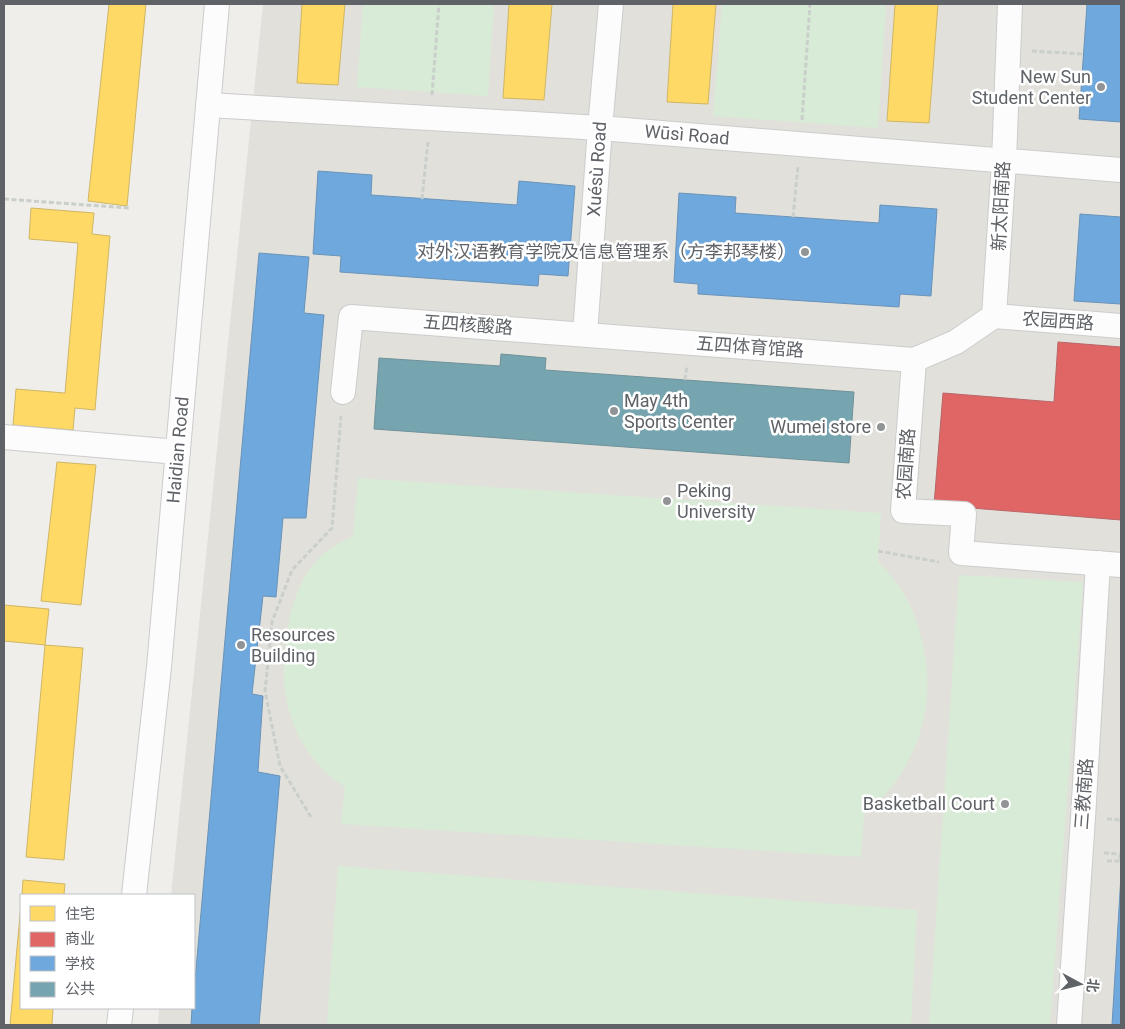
<svg xmlns="http://www.w3.org/2000/svg" width="1125" height="1029" viewBox="0 0 1125 1029" font-family="Roboto,'Noto Sans SC',sans-serif">
<style>
.education{fill:#e2e0da}
.green{fill:#d8ebd6}
.homes{fill:#ffd966;stroke:#cfb667}
.shops{fill:#e06666;stroke:#b96567}
.schools{fill:#6fa8dc;stroke:#6a93b9}
.public{fill:#76a5af;stroke:#6f919a}
.lines{fill:none;stroke-linecap:round;stroke-linejoin:round}
.minor-casing{stroke:#cbcccc;stroke-width:26}
.path{stroke:#cacfcc;stroke-width:3;stroke-dasharray:5 2.5;stroke-linecap:butt}
.minor{stroke:#fdfcfc;stroke-width:24}
.poi-dot{fill:#919496;stroke:#fff;stroke-width:2}
.labels{text-anchor:middle;stroke-width:5;stroke-linejoin:round;paint-order:stroke}
.poi-label{font-size:18px;fill:#5f6368;stroke:#fff;text-anchor:end}
.street-label{font-size:18px;fill:#5f6368;stroke:#fff}
</style>
<rect width="100%" height="100%" fill="#efeeea"/>
<polygon class="education" points="263,4 1121,4 1121,1025 158,1025 159,1008 194,1008 194,895 171,895"/>
<g class="green">
<polygon points="363,4 494,4 488,96 357,87"/>
<polygon points="722,4 886,4 878,128 713,116"/>
<path d="M358,478L881,513L878,562C900,582 914,608 921,637C939,705 918,770 864,815L861,857L341,824L345,787C290,752 275,688 288,627C292,604 300,579 316,561C326,549 340,543 353,536Z"/>
<polygon points="959,575 1083,582 1050,1025 929,1025"/>
<polygon points="338,866 917,910 911,1025 327,1025"/>
</g>
<g class="homes">
<polygon points="109,4 146,4 127,206 88,201"/>
<polygon points="302,4 345,4 338,85 297,83"/>
<polygon points="509,4 552,4 544,100 503,98"/>
<polygon points="673,4 716,4 708,104 667,102"/>
<polygon points="895,4 938,4 929,123 887,121"/>
<polygon points="31,208 94,213 92,234 110,236 95,410 75,408 73,430 13,425 16,389 65,393 78,243 29,239"/>
<polygon points="57,462 96,465 81,605 41,601"/>
<polygon points="4,605 49,609 45,645 4,641"/>
<polygon points="45,645 83,648 64,860 26,857"/>
<polygon points="23,880 65,884 64,895 22,895"/>
<polygon points="21,904 21,1008 53,1008 52,1025 10,1025"/>
</g>
<polygon class="shops" points="1058,342 1121,347 1121,520 934,505 943,393 1054,402"/>
<g class="schools">
<polygon points="1087,4 1121,4 1121,122 1079,119"/>
<polygon points="318,171 372,175 371,195 517,205 519,181 575,186 568,276 539,274 538,286 340,272 341,256 313,254"/>
<polygon points="679,193 736,197 735,213 879,223 880,205 937,209 931,296 900,294 899,307 698,294 698,284 674,282"/>
<polygon points="1080,214 1121,217 1121,304 1074,301"/>
<polygon points="259,253 309,257 304,313 324,315 306,518 283,518 276,597 263,596 252,694 263,696 258,772 280,776 259,1025 191,1025 192,1008 194,1008 194,992"/>
<polygon points="1121,875 1121,1025 1112,1025"/>
</g>
<polygon class="public" points="501,354 546,358 545,370 854,392 849,463 374,429 379,358 500,366"/>
<g class="lines">
<g class="minor-casing">
<g id="minor">
<polyline points="208,105 600,128 1121,170"/>
<polyline points="994,316 1121,326"/>
<polyline points="585,334 600,128 611,4"/>
<polyline points="914,360 903,511 964,514 961,553 1121,565"/>
<polyline points="343,392 351,317 914,360 956,342 994,316 1004,161 1010,4"/>
<polyline points="4,437 178,452"/>
<polyline points="134,895 159,667 217,4"/>
<polyline points="119,1025 121,1008"/>
<polyline points="1069,1025 1083,818 1098,563"/>
</g>
</g>
<g class="path">
<polyline points="1032,51 1083,54"/>
<polyline points="432,95 439,4"/>
<polyline points="802,120 810,4"/>
<polyline points="4,199 129,208"/>
<polyline points="422,199 428,141"/>
<polyline points="793,217 798,166"/>
<polyline points="685,380 687,365"/>
<polyline points="878,551 939,562"/>
<polyline points="311,817 280,766 265,691 272,622 292,570 332,528 341,416"/>
<polyline points="1107,819 1121,820"/>
<polyline points="1104,853 1121,854"/>
<polyline points="1107,861 1120,861 1120,854"/>
</g>
<use href="#minor" class="minor"/>
</g>
<g class="poi-dot">
<circle cx="1101" cy="87" r="5"/>
<circle cx="805" cy="252" r="5"/>
<circle cx="614" cy="411" r="5"/>
<circle cx="881" cy="427" r="5"/>
<circle cx="667" cy="501" r="5"/>
<circle cx="241" cy="645" r="5"/>
<circle cx="1005" cy="804" r="5"/>
</g>
<g class="labels">
<g class="poi-label">
<text x="1091" y="83">New Sun<tspan x="1091" dy="21">Student Center</tspan></text>
<text x="795" y="258">对外汉语教育学院及信息管理系（方李邦琴楼）</text>
<text x="624" y="407" text-anchor="start">May 4th<tspan x="624" dy="21">Sports Center</tspan></text>
<text x="871" y="433">Wumei store</text>
<text x="677" y="497" text-anchor="start">Peking<tspan x="677" dy="21">University</tspan></text>
<text x="251" y="641" text-anchor="start">Resources<tspan x="251" dy="21">Building</tspan></text>
<text x="995" y="810">Basketball Court</text>
</g>
<g class="street-label">
<text transform="translate(687 135) rotate(5)" y="6">Wūsì Road</text>
<text transform="translate(597 169) rotate(-86)" y="6">Xuésù Road</text>
<text transform="translate(1001 206) rotate(-87)" y="6">新太阳南路</text>
<text transform="translate(1058 321) rotate(4)" y="6">农园西路</text>
<text transform="translate(468 325) rotate(4)" y="6">五四核酸路</text>
<text transform="translate(750 347) rotate(4)" y="6">五四体育馆路</text>
<text transform="translate(178 450) rotate(-85)" y="6">Haidian Road</text>
<text transform="translate(906 464) rotate(-86)" y="6">农园南路</text>
<text transform="translate(1084 794) rotate(-86)" y="6">三教南路</text>
</g>
</g>
<rect width="1125" height="1029" fill="none" stroke="#5f6368" stroke-width="10"/>
<rect x="20" y="894" width="175" height="115" fill="#ffffff" stroke="#bfc1c3"/>
<rect x="30" y="906" width="25" height="15" fill="#ffd966" stroke="#bfc1c3"/>
<text x="65" y="919" font-size="15" fill="#5f6368">住宅</text>
<rect x="30" y="932" width="25" height="15" fill="#e06666" stroke="#bfc1c3"/>
<text x="65" y="944" font-size="15" fill="#5f6368">商业</text>
<rect x="30" y="956" width="25" height="15" fill="#6fa8dc" stroke="#bfc1c3"/>
<text x="65" y="969" font-size="15" fill="#5f6368">学校</text>
<rect x="30" y="982" width="25" height="15" fill="#76a5af" stroke="#bfc1c3"/>
<text x="65" y="994" font-size="15" fill="#5f6368">公共</text>
<g transform="translate(1080 984) rotate(97)" stroke="#ffffff" stroke-width="4" paint-order="stroke">
<path d="M0-4L9 19L0 12L-9 19Z" fill="#5f6368"/>
<text y="-8" font-size="14" font-weight="bold" text-anchor="middle" fill="#5f6368">北</text>
</g>
</svg>
